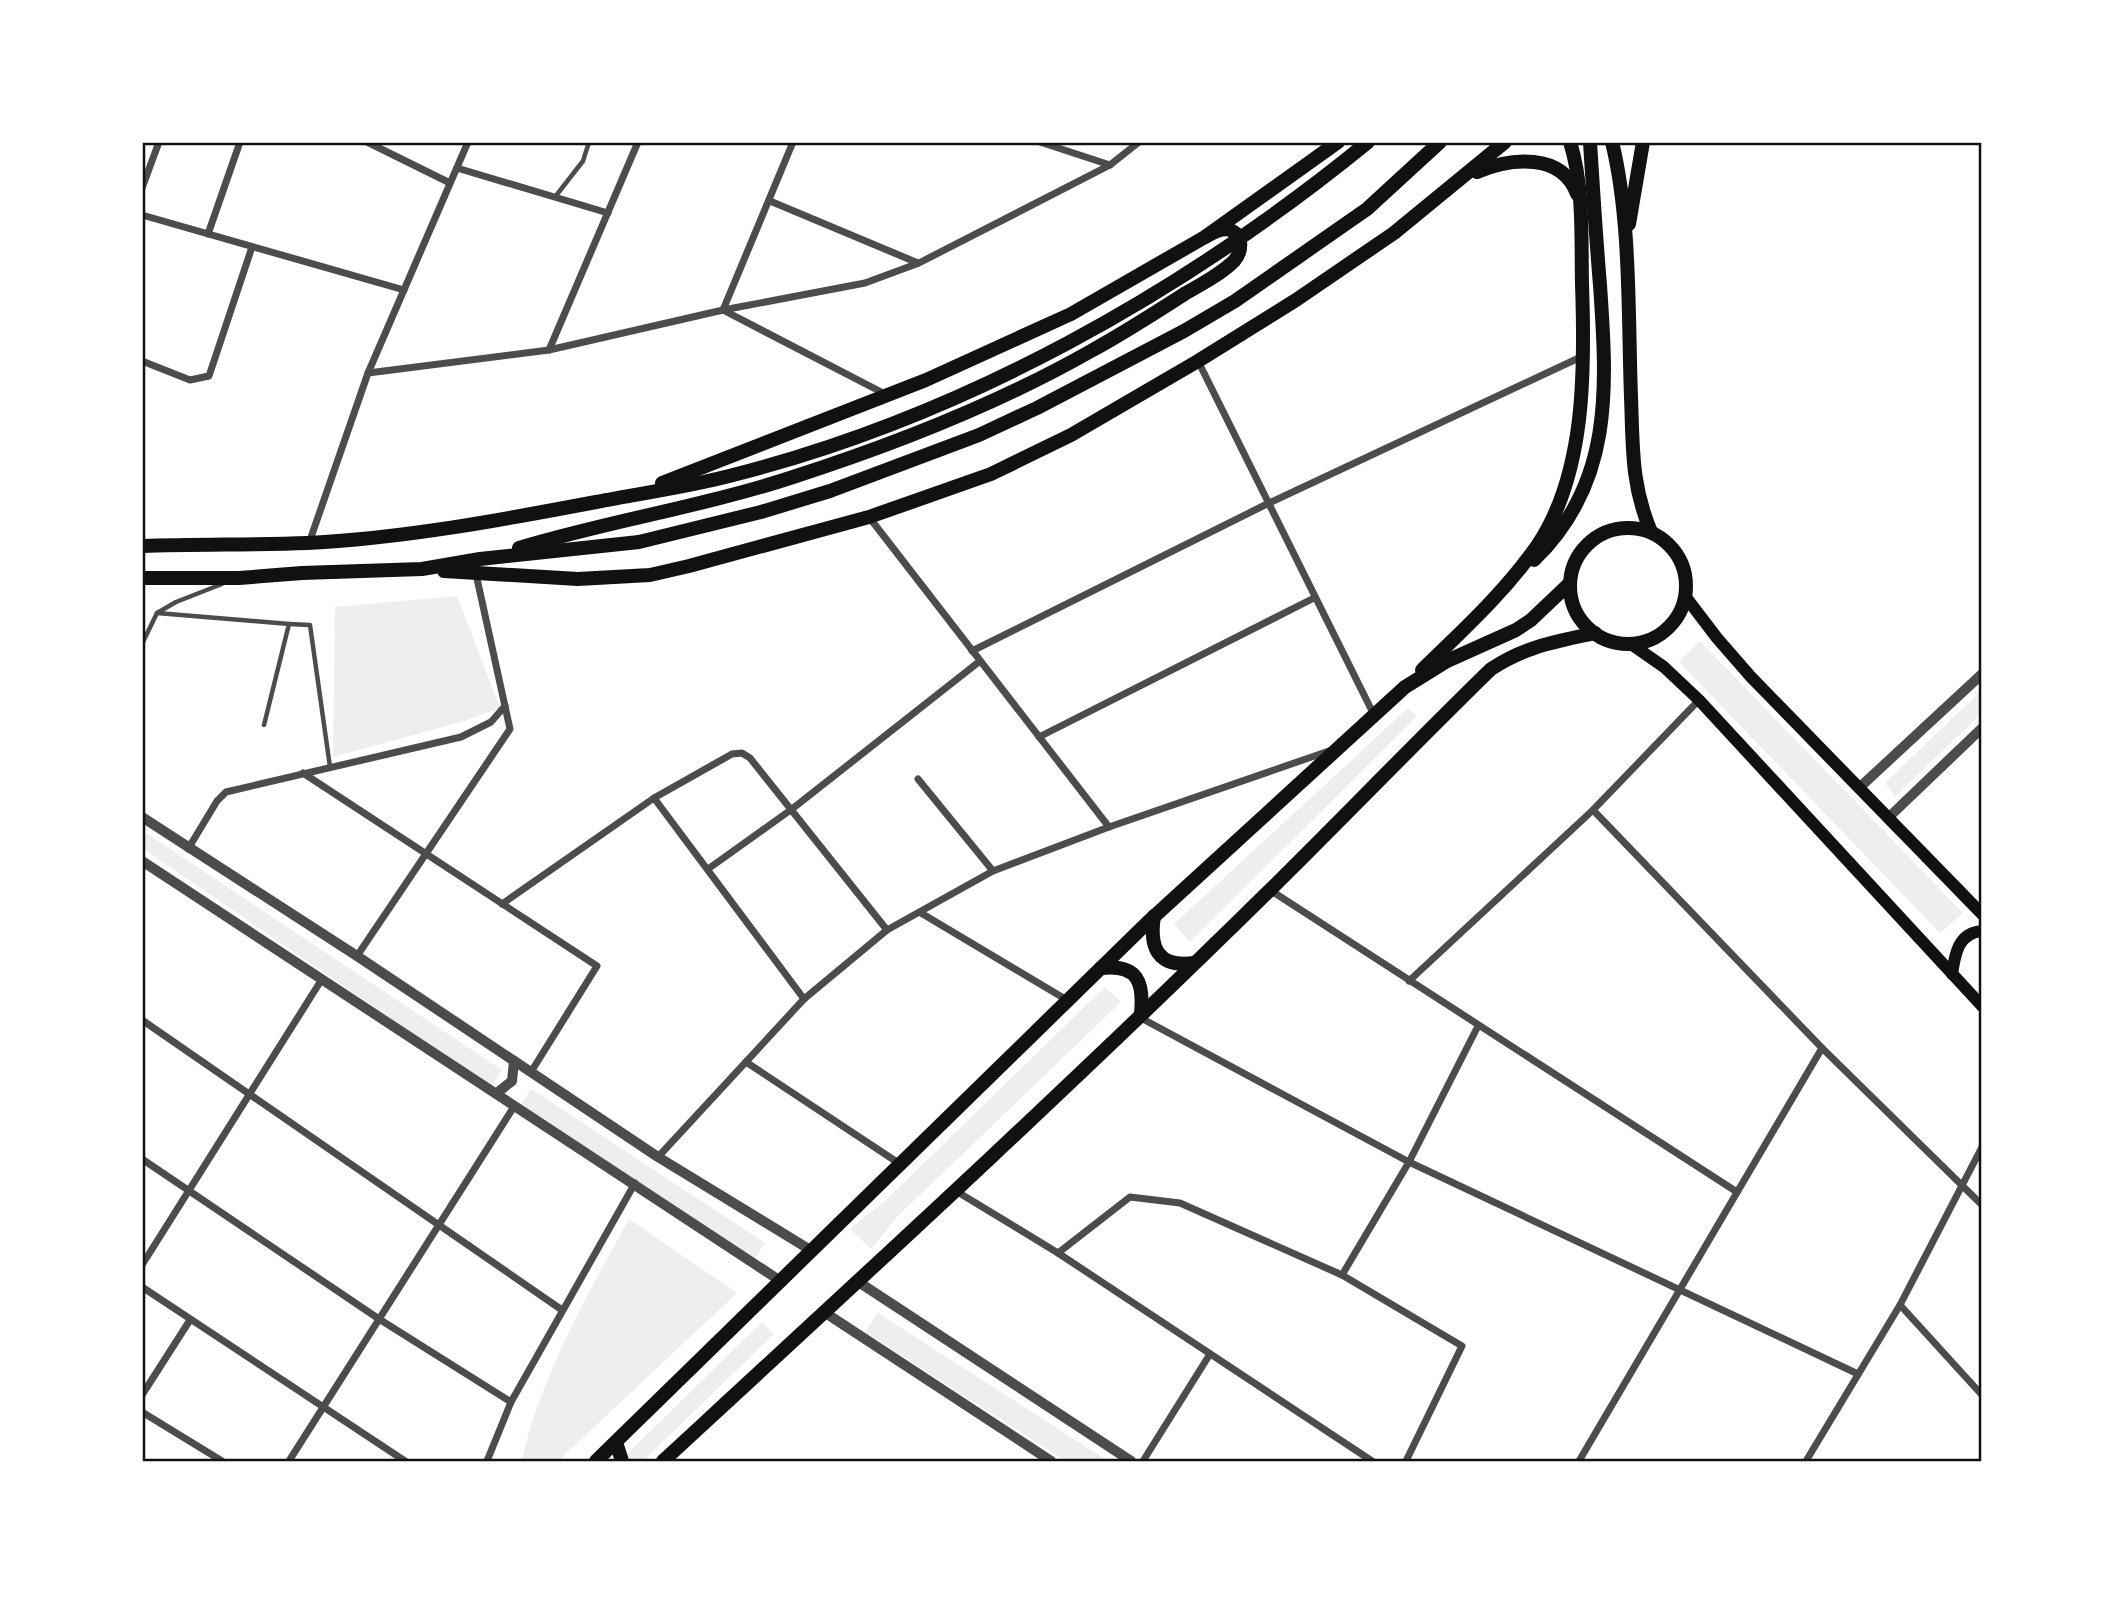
<svg xmlns="http://www.w3.org/2000/svg" width="2124" height="1603" viewBox="0 0 2124 1603" font-family="'IBM Plex Sans',sans-serif">
<style>
.green{fill:#eee}
.lines{fill:none;stroke-linecap:round;stroke-linejoin:round}
.service{stroke:#4c4c4c;stroke-width:4.5}
.minor{stroke:#4c4c4c;stroke-width:7}
.tertiary{stroke:#4c4c4c;stroke-width:10}
.secondary{stroke:#111;stroke-width:12}
.primary{stroke:#111;stroke-width:14}
.neatline{fill:none;stroke:#111;stroke-width:2.5}
</style>
<rect width="100%" height="100%" fill="#fff"/>
<g class="green">
<polygon points="457,596 500,708 461,722 333,757 335,607"/>
<polygon points="1700,641 1963,913 1940,933 1679,662"/>
<polygon points="1982,690 1982,713 1895,796 1885,783"/>
<polygon points="1408,708 1417,716 1190,942 1174,924"/>
<polygon points="146,833 502,1070 491,1087 142,848"/>
<polygon points="1105,987 1121,1002 898,1216 871,1249 850,1229 886,1200"/>
<polygon points="531,1089 765,1243 755,1259 518,1109"/>
<path d="M629,1219L737,1293L558,1461H522C540,1377 588,1294 629,1219Z"/>
<polygon points="878,1313 1108,1461 1066,1461 865,1332"/>
<polygon points="762,1322 774,1334 643,1461 620,1461"/>
</g>
<g class="lines">
<g class="service">
<polyline points="555,197 583,161 589,142"/>
<polyline points="157,613 289,624 264,725"/>
<polyline points="289,624 310,625 330,767"/>
<polyline points="142,644 157,613 176,602 222,584"/>
</g>
<g class="minor">
<polyline points="367,142 450,183"/>
<polyline points="793,142 723,310 887,395"/>
<polyline points="1040,142 1110,165"/>
<polyline points="457,168 608,213"/>
<polyline points="142,188 159,142"/>
<polyline points="770,201 918,263"/>
<polyline points="142,215 404,290"/>
<polyline points="208,234 240,142"/>
<polyline points="549,350 638,142"/>
<polyline points="142,361 190,380 209,376 252,247"/>
<polyline points="1198,361 1374,715"/>
<polyline points="368,373 549,350 723,310 865,283 919,263 1110,165 1139,142"/>
<polyline points="869,517 1109,827"/>
<polyline points="309,543 368,373 468,142"/>
<polyline points="972,651 1267,504 1583,356"/>
<polyline points="1039,737 1314,598"/>
<polyline points="303,773 597,966 531,1072"/>
<polyline points="918,779 993,871"/>
<polyline points="654,798 804,999"/>
<polyline points="1593,810 1822,1048 1982,1205"/>
<polyline points="188,849 217,801 226,792 461,737 491,722 505,706"/>
<polyline points="708,869 792,809 980,661"/>
<polyline points="1270,890 1737,1192"/>
<polyline points="502,904 654,798 732,754 742,753 750,758 887,930"/>
<polyline points="921,913 1067,1000"/>
<polyline points="357,956 510,729 476,574"/>
<polyline points="1409,981 1593,810 1699,700"/>
<polyline points="1139,1017 1409,1162 1858,1374"/>
<polyline points="142,1020 562,1310"/>
<polyline points="746,1062 900,1164"/>
<polyline points="658,1157 804,999 887,930 993,871 1109,827 1329,751"/>
<polyline points="142,1159 379,1319 511,1402"/>
<polyline points="956,1191 1058,1253 1372,1461"/>
<polyline points="1058,1253 1130,1197 1180,1203 1342,1275 1462,1346 1406,1461"/>
<polyline points="142,1265 322,979"/>
<polyline points="1342,1275 1409,1162 1478,1026"/>
<polyline points="142,1287 405,1461"/>
<polyline points="1900,1305 1982,1395"/>
<polyline points="142,1395 190,1320"/>
<polyline points="142,1412 222,1461"/>
<polyline points="289,1461 515,1105"/>
<polyline points="487,1461 511,1402 635,1183"/>
<polyline points="1143,1461 1210,1354"/>
<polyline points="1579,1461 1822,1048"/>
<polyline points="1806,1461 1900,1305 1982,1147"/>
</g>
<g class="tertiary">
<polyline points="1859,788 1982,674"/>
<polyline points="142,817 357,956 658,1157 812,1251"/>
<polyline points="1888,818 1982,728"/>
<polyline points="142,861 782,1282"/>
<polyline points="497,1093 512,1081 514,1061"/>
<polyline points="857,1281 1131,1461"/>
<polyline points="824,1312 1051,1461"/>
</g>
<g class="secondary">
<polyline points="1685,596 1717,638 1751,677 1982,914"/>
<polyline points="1631,644 1664,667 1699,700 1982,1006"/>
<path d="M1952,974C1955,954 1958,933 1982,931"/>
</g>
<g class="primary">
<path d="M1612,142C1631,219 1628,316 1631,397C1633,448 1631,484 1651,532"/>
<path d="M1477,172C1510,158 1562,152 1577,194"/>
<polyline points="1629,224 1643,142"/>
<polyline points="662,483 926,380 1071,314 1205,237 1338,142"/>
<circle cx="1628" cy="586" r="58"/>
<path d="M142,546C197,544 252,545 308,543C405,538 501,520 596,502C642,493 688,487 733,475C965,416 1184,292 1368,142"/>
<path d="M519,548C608,521 701,507 790,478C893,445 996,405 1091,351C1124,333 1155,313 1186,293C1202,284 1221,274 1234,261C1242,252 1244,235 1230,230C1222,227 1211,234 1205,237"/>
<path d="M1534,560C1614,483 1607,387 1600,285C1596,238 1593,190 1590,142"/>
<polyline points="444,571 578,579 650,575 689,566 869,517 991,474 1071,435 1198,361 1296,300 1394,233 1505,142"/>
<polyline points="142,578 239,578 302,573 422,569 480,559 639,542 761,512 830,491 979,435 1037,408 1184,331 1235,301 1367,209 1440,142"/>
<path d="M1422,670C1462,631 1504,593 1537,546C1586,474 1585,368 1582,284C1581,238 1584,186 1570,142"/>
<path d="M1154,916C1149,948 1158,968 1194,963"/>
<path d="M1101,968C1138,964 1144,982 1141,1014"/>
<polyline points="616,1442 622,1461"/>
<polyline points="596,1461 1147,923 1405,687 1447,661 1516,630 1531,620 1570,583"/>
<path d="M663,1461C868,1272 1073,1084 1271,889C1345,816 1417,741 1491,669C1526,646 1555,642 1595,633"/>
</g>
</g>
<rect width="2124" height="1603" fill="none" stroke="#ffffff" stroke-width="287"/>
<rect x="144" y="144" width="1836" height="1316" class="neatline"/>
</svg>
